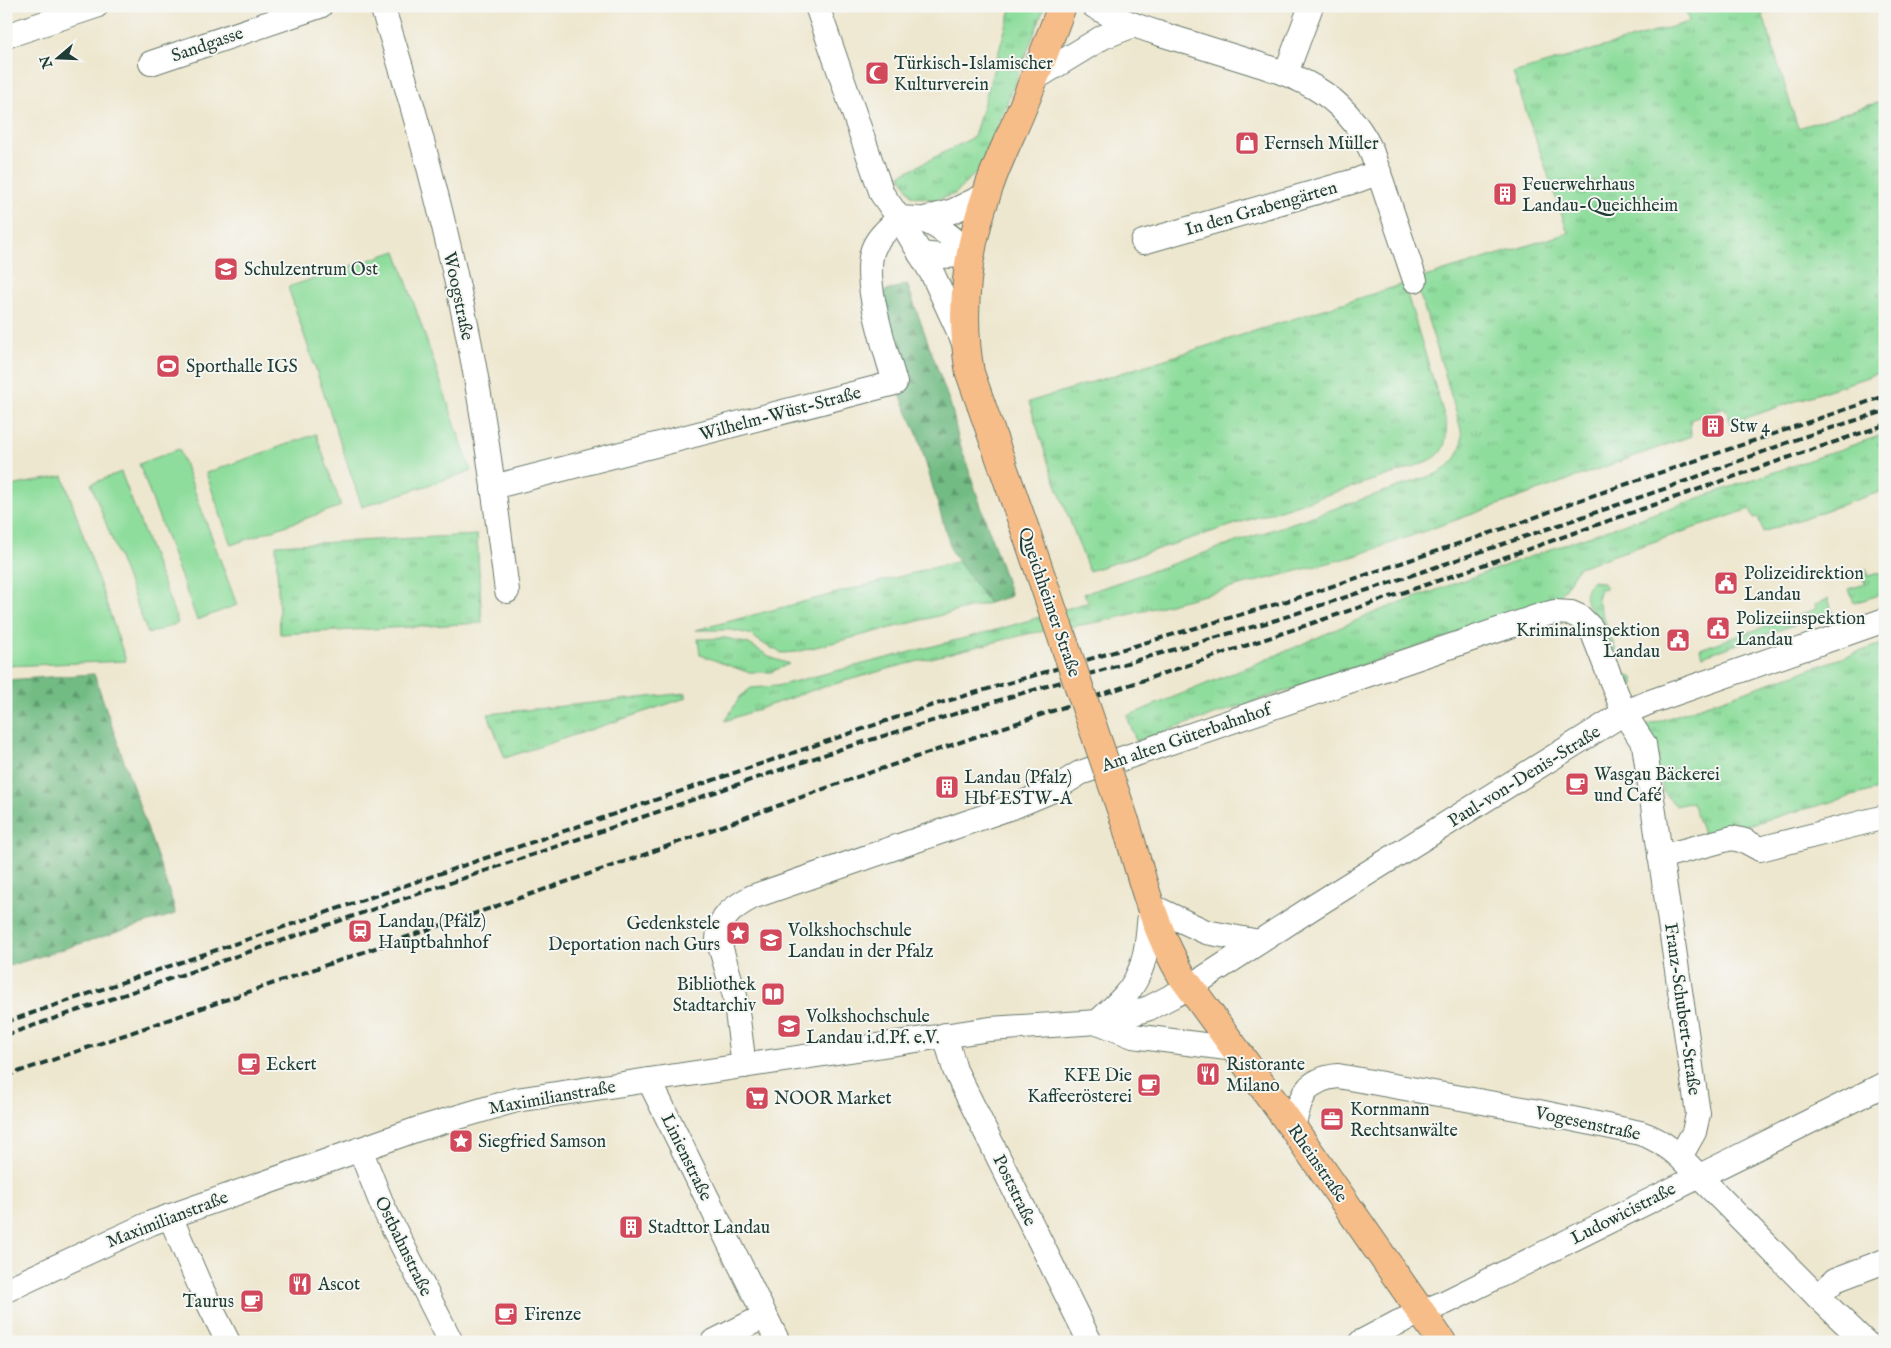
<svg xmlns="http://www.w3.org/2000/svg" width="1891" height="1348" viewBox="0 0 1891 1348" font-family="'IM FELL English',serif">
<style>
.grass{fill:url(#grass-tufts);stroke:#568d68}
.forest{fill:url(#forest-firs);stroke:#487c5c}
.garden{fill:#8edd9c;stroke:#568d68}
.lines{fill:none;stroke-linecap:round;stroke-linejoin:round}
.minor-casing{stroke:#67786a;stroke-width:26}
.major-casing{stroke:#67786a;stroke-width:30}
.minor{stroke:#fff;stroke-width:24}
.major{stroke:#f7bd88;stroke-width:28}
.rail{stroke:#1f3d34;stroke-width:4;stroke-dasharray:8 4;stroke-linecap:butt}
.major-bridge-casing{stroke:#67786a;stroke-width:30;stroke-linecap:butt}
.major-bridge{stroke:#f7bd88;stroke-width:28}
.labels{text-anchor:middle;stroke-width:4;stroke-linejoin:round;paint-order:stroke}
.street-label{font-size:18px;fill:#1f3d34;stroke:#f6f6f2}
.poi-label{font-size:18px;fill:#1f3d34;stroke:#f6f6f2;text-anchor:start}
</style>
<defs>
<pattern id="grass-tufts" width="24" height="20" patternUnits="userSpaceOnUse" patternTransform="scale(1.25)"><rect width="24" height="20" fill="#8edd9c"/><path d="M3 7l-1-3M5 7V3M7 7l1-3M15 17l-1-3M17 17v-4M19 17l1-3" fill="none" stroke="#73b480"/></pattern>
<pattern id="forest-firs" width="22" height="20" patternUnits="userSpaceOnUse" patternTransform="scale(1.25)"><rect width="22" height="20" fill="#72bc84"/><path d="M5 1l3.5 6h-7zM16 11l3.5 6h-7z" fill="#5d9a6d"/></pattern>
</defs>
<rect width="100%" height="100%" fill="#f6f6f2"/>
<filter id="ink" filterUnits="userSpaceOnUse"><feTurbulence type="fractalNoise" baseFrequency=".02" numOctaves="2"/><feDisplacementMap in="SourceGraphic" scale="10" xChannelSelector="R" yChannelSelector="G"/><feConvolveMatrix kernelMatrix="1 2 1 2 8 2 1 2 1" color-interpolation-filters="sRGB"/></filter>
<filter id="wash" filterUnits="userSpaceOnUse"><feTurbulence type="fractalNoise" baseFrequency=".0096" numOctaves="4" result="noise"/><feDisplacementMap in="SourceGraphic" scale="20" xChannelSelector="R" yChannelSelector="G"/><feGaussianBlur stdDeviation="1.12" result="paint"/><feColorMatrix in="noise" values="0 0 0 0 0 0 0 0 0 0 0 0 0 0 0 0 0 1.4 0 .05"/><feComposite in="paint" operator="in"/></filter>
<g filter="url(#wash)">
<rect width="100%" height="100%" fill="#eee7cf"/>
<g class="grass">
<polygon points="1012,6 1045,6 982,166 955,194 935,200 912,196 900,175 974,137"/>
<path d="M1685,6H1760L1798,128L1885,100V371L1731,423L1725,407L1690,420L1691,436L1355,556L1104,621L1027,634L895,667L813,690L725,721L740,697L751,688L777,686L1000,629L1089,602L1084,594L1436,474C1448,468 1458,460 1461,446C1464,434 1458,420 1455,409C1443,365 1429,323 1415,280L1568,233L1513,73L1689,22Z"/>
<path d="M1404,284L1446,422C1448,456 1437,458 1408,469L1089,571L1050,468L1029,402Z"/>
<polygon points="1885,434 1885,490 1763,532 1758,517 1754,518 1750,509 1579,567 1557,600 1136,741 1127,716 1275,656 1378,611 1571,542"/>
<polygon points="477,535 482,623 280,634 276,545"/>
<polygon points="959,561 989,603 796,652 782,653 767,646 749,634 731,630 696,630"/>
<polygon points="1866,569 1869,576 1879,573 1885,593 1854,603 1849,589 1865,584 1861,571"/>
<path d="M1593,581L1602,582L1606,588L1604,590L1600,588L1597,599L1624,673L1633,678V685L1629,688L1622,685L1598,617C1585,608 1580,591 1593,581Z"/>
<polygon points="1828,599 1833,612 1702,656 1700,649 1816,609 1815,604"/>
<polygon points="726,638 749,644 772,658 789,664 771,672 747,672 700,655 698,639"/>
<polygon points="1885,643 1885,787 1704,837 1692,802 1676,806 1664,793 1645,726"/>
<polygon points="686,693 686,698 505,758 488,714"/>
</g>
<g class="forest">
<polygon points="907,284 952,409 958,438 1011,596 989,603 952,553 918,436 895,383 872,296"/>
<polygon points="94,674 174,906 175,914 6,967 6,680"/>
</g>
<g class="garden">
<polygon points="396,251 471,471 362,507 288,287"/>
<polygon points="316,434 341,506 231,545 206,473"/>
<polygon points="179,449 237,605 197,620 139,464"/>
<polygon points="121,472 178,623 148,634 91,484"/>
<polygon points="63,476 126,661 6,666 6,487"/>
</g>
</g>
<g filter="url(#ink)">
<g class="lines">
<g class="minor-casing">
<g id="minor">
<path d="M382,6C412,100 438,195 459,292C481,390 494,491 507,591"/>
<polyline points="817,6 882,194 899,218 933,275 966,347"/>
<path d="M1094,6C1115,19 1138,27 1161,34C1187,42 1212,50 1238,58C1297,76 1342,90 1371,150L1415,280"/>
<polyline points="6,36 96,6"/>
<polyline points="151,63 320,6"/>
<polyline points="1286,73 1311,6"/>
<polyline points="1034,79 1103,37 1134,25"/>
<path d="M899,218C906,219 915,218 922,220C942,227 957,241 970,255"/>
<polyline points="921,220 953,211 986,195"/>
<polyline points="1143,242 1358,180 1379,172"/>
<polyline points="920,254 940,256 970,255"/>
<path d="M493,487L895,383C886,350 860,277 874,247C879,236 890,227 899,218"/>
<polyline points="1660,857 1732,838 1745,841 1760,849 1885,817"/>
<path d="M1098,1022C1112,1008 1130,994 1138,975C1148,955 1148,928 1151,906L1206,932L1259,942"/>
<polyline points="1098,1022 1133,1036 1235,1049"/>
<polyline points="945,1035 955,1070 1090,1342"/>
<path d="M744,1066L735,996L718,939C719,916 734,907 752,897L1015,806L1051,791L1080,773L1539,616L1554,612L1571,613L1580,617L1591,628L1624,713L1644,744L1698,1114L1694,1132L1680,1157"/>
<polyline points="649,1080 778,1342"/>
<path d="M1293,1128C1300,1099 1304,1079 1338,1076L1539,1112L1640,1133C1656,1138 1667,1145 1680,1157L1818,1297L1865,1342"/>
<polyline points="360,1149 383,1207 451,1342"/>
<polyline points="170,1216 200,1286 228,1342"/>
<polyline points="6,1290 151,1223 418,1129 516,1100 990,1029 1098,1022 1124,1016 1149,1008 1190,987 1310,909 1624,713 1650,702 1885,620"/>
<polyline points="1818,1297 1835,1280 1885,1261"/>
<polyline points="713,1342 765,1316"/>
<polyline points="1361,1342 1397,1323 1446,1302 1885,1084"/>
</g>
</g>
<g class="major-casing">
<g id="major">
<path d="M1027,535L970,373C959,312 967,248 988,190C996,165 1008,141 1019,116C1034,80 1048,43 1062,6"/>
<path d="M1126,824C1141,876 1154,929 1182,976L1293,1128L1442,1342"/>
</g>
</g>
<use href="#minor" class="minor"/>
<use href="#major" class="major"/>
<g class="rail">
<polyline points="6,1022 930,706 1297,598 1523,522 1577,501 1885,396"/>
<polyline points="6,1035 841,749 1016,695 1276,620 1392,582 1667,488 1800,438 1885,411"/>
<polyline points="6,1076 635,858 851,779 1446,578 1787,458 1885,425"/>
</g>
<g class="major-bridge-casing">
<polyline id="major-bridge" points="1027,535 1126,824"/>
</g>
<use href="#major-bridge" class="major-bridge"/>
</g>
</g>
<defs>
<g id="mosque-square" transform="scale(1.25)"><rect x="-9" y="-9" width="18" height="18" rx="4" fill="#d1495b" stroke="#f6f6f2"/><path d="M3.5-4.9A6 6 0 1 0 3.5 4.9A5 5 0 1 1 3.5-4.9Z" fill="#fff"/></g>
<g id="shop-square" transform="scale(1.25)"><rect x="-9" y="-9" width="18" height="18" rx="4" fill="#d1495b" stroke="#f6f6f2"/><path d="M-5-2.5h2.3a2.7 3.5 0 0 1 5.4 0H5L5.5 6h-11ZM-1.5-2.5h3a1.5 2.3 0 0 0-3 0Z" fill="#fff"/></g>
<g id="building-square" transform="scale(1.25)"><rect x="-9" y="-9" width="18" height="18" rx="4" fill="#d1495b" stroke="#f6f6f2"/><path d="M-4-6H4V6H1V3H-1V6H-4ZM-2.5-4.3h1.7v1.8h-1.7ZM.8-4.3h1.7v1.8H.8ZM-2.5-1h1.7V.8h-1.7ZM.8-1h1.7V.8H.8Z" fill="#fff"/></g>
<g id="school-square" transform="scale(1.25)"><rect x="-9" y="-9" width="18" height="18" rx="4" fill="#d1495b" stroke="#f6f6f2"/><path d="M0-5L7-2L0 1L-7-2ZM-4 1L0 2.5L4 1V4Q0 6-4 4Z" fill="#fff"/></g>
<g id="stadium-square" transform="scale(1.25)"><rect x="-9" y="-9" width="18" height="18" rx="4" fill="#d1495b" stroke="#f6f6f2"/><path d="M0-5a6.5 5 0 1 0 0 10a6.5 5 0 1 0 0-10ZM-3.5-1.8h7v3.6h-7Z" fill="#fff"/></g>
<g id="civic-square" transform="scale(1.25)"><rect x="-9" y="-9" width="18" height="18" rx="4" fill="#d1495b" stroke="#f6f6f2"/><path d="M-.6-6.5H3V-4.5H.6V-3L4-1V1h2V6H-6V1h2V-1L-.6-3ZM-1.2 2.5V6h2.4V2.5Z" fill="#fff"/></g>
<g id="cafe-square" transform="scale(1.25)"><rect x="-9" y="-9" width="18" height="18" rx="4" fill="#d1495b" stroke="#f6f6f2"/><path d="M-5.5-4.5H6V0H3Q3 3.5 0 3.5H-2.5Q-5.5 3.5-5.5 0ZM3-3.2v2h1.7v-2ZM-6 4.5H4V6H-6Z" fill="#fff"/></g>
<g id="station-square" transform="scale(1.25)"><rect x="-9" y="-9" width="18" height="18" rx="4" fill="#d1495b" stroke="#f6f6f2"/><path d="M-3-6H3Q5-6 5-4V2Q5 4 3 4L4.5 6H3L1.5 4h-3L-3 6H-4.5L-3 4Q-5 4-5 2V-4Q-5-6-3-6ZM-3.5-4v3h7v-3ZM-3.5 1v1.5H-2V1ZM2 1v1.5H3.5V1Z" fill="#fff"/></g>
<g id="sight-square" transform="scale(1.25)"><rect x="-9" y="-9" width="18" height="18" rx="4" fill="#d1495b" stroke="#f6f6f2"/><path d="M0-6L1.8-2.2L6-1.7L2.9 1.2L3.7 5.4L0 3.3L-3.7 5.4L-2.9 1.2L-6-1.7L-1.8-2.2Z" fill="#fff"/></g>
<g id="university-square" transform="scale(1.25)"><rect x="-9" y="-9" width="18" height="18" rx="4" fill="#d1495b" stroke="#f6f6f2"/><path d="M0-5L7-2L0 1L-7-2ZM-4 1L0 2.5L4 1V4Q0 6-4 4Z" fill="#fff"/></g>
<g id="library-square" transform="scale(1.25)"><rect x="-9" y="-9" width="18" height="18" rx="4" fill="#d1495b" stroke="#f6f6f2"/><path d="M-6-4Q-3-5.5-.7-3.5V5Q-3 3-6 4ZM6-4Q3-5.5 .7-3.5V5Q3 3 6 4Z" fill="#fff"/></g>
<g id="restaurant-square" transform="scale(1.25)"><rect x="-9" y="-9" width="18" height="18" rx="4" fill="#d1495b" stroke="#f6f6f2"/><path d="M-5-6h1v4h1v-4h1v4h1v-4h1v5L-1.5 .5V6h-2V.5L-5-1ZM5-6V6H3V1.5H1.5Q1.5-4 5-6Z" fill="#fff"/></g>
<g id="supermarket-square" transform="scale(1.25)"><rect x="-9" y="-9" width="18" height="18" rx="4" fill="#d1495b" stroke="#f6f6f2"/><path d="M-6-5.5h2.5l.6 2H6L4.5 2H-2.5L-4.4-4H-6ZM-1.5 3.2a1.3 1.3 0 1 0 .1 0ZM3 3.2a1.3 1.3 0 1 0 .1 0Z" fill="#fff"/></g>
<g id="office-square" transform="scale(1.25)"><rect x="-9" y="-9" width="18" height="18" rx="4" fill="#d1495b" stroke="#f6f6f2"/><path d="M-6-3h4V-5.5h4V-3h4V5H-6ZM-1-4.5V-3h2v-1.5ZM-6 0V1H6V0Z" fill="#fff"/></g>
</defs>
<g fill-rule="evenodd">
<use href="#mosque-square" x="877" y="73"/>
<use href="#shop-square" x="1247" y="143"/>
<use href="#building-square" x="1505" y="194"/>
<use href="#school-square" x="226" y="269"/>
<use href="#stadium-square" x="168" y="366"/>
<use href="#building-square" x="1713" y="426"/>
<use href="#civic-square" x="1726" y="583"/>
<use href="#civic-square" x="1718" y="628"/>
<use href="#civic-square" x="1678" y="640"/>
<use href="#cafe-square" x="1577" y="784"/>
<use href="#building-square" x="947" y="787"/>
<use href="#station-square" x="360" y="931"/>
<use href="#sight-square" x="738" y="933"/>
<use href="#university-square" x="771" y="940"/>
<use href="#library-square" x="773" y="994"/>
<use href="#university-square" x="789" y="1026"/>
<use href="#cafe-square" x="249" y="1064"/>
<use href="#restaurant-square" x="1208" y="1074"/>
<use href="#cafe-square" x="1149" y="1085"/>
<use href="#supermarket-square" x="757" y="1098"/>
<use href="#office-square" x="1332" y="1119"/>
<use href="#sight-square" x="461" y="1141"/>
<use href="#building-square" x="631" y="1227"/>
<use href="#restaurant-square" x="300" y="1284"/>
<use href="#cafe-square" x="252" y="1301"/>
<use href="#cafe-square" x="506" y="1314"/>
</g>
<g class="labels">
<g class="street-label">
<text transform="translate(207 44) rotate(-19)" y="6">Sandgasse</text>
<text transform="translate(1261 208) rotate(-16)" y="6">In den Grabengärten</text>
<text transform="translate(459 296) rotate(78)" y="6">Woogstraße</text>
<text transform="translate(780 413) rotate(-15)" y="6">Wilhelm-Wüst-Straße</text>
<text transform="translate(1050 602) rotate(71)" y="6">Queichheimer Straße</text>
<text transform="translate(1186 737) rotate(-19)" y="6">Am alten Güterbahnhof</text>
<text transform="translate(1524 776) rotate(-32)" y="6">Paul-von-Denis-Straße</text>
<text transform="translate(1683 1009) rotate(82)" y="6">Franz-Schubert-Straße</text>
<text transform="translate(552 1097) rotate(-10)" y="6">Maximilianstraße</text>
<text transform="translate(1588 1123) rotate(12)" y="6">Vogesenstraße</text>
<text transform="translate(687 1157) rotate(64)" y="6">Linienstraße</text>
<text transform="translate(1318 1163) rotate(55)" y="6">Rheinstraße</text>
<text transform="translate(1015 1190) rotate(64)" y="6">Poststraße</text>
<text transform="translate(1623 1213) rotate(-27)" y="6">Ludowicistraße</text>
<text transform="translate(167 1219) rotate(-21)" y="6">Maximilianstraße</text>
<text transform="translate(404 1246) rotate(64)" y="6">Ostbahnstraße</text>
</g>
<g class="poi-label">
<text x="894" y="69">Türkisch-Islamischer<tspan x="894" dy="21">Kulturverein</tspan></text>
<text x="1264" y="149">Fernseh Müller</text>
<text x="1522" y="190">Feuerwehrhaus<tspan x="1522" dy="21">Landau-Queichheim</tspan></text>
<text x="244" y="275">Schulzentrum Ost</text>
<text x="186" y="372">Sporthalle IGS</text>
<text x="1730" y="432">Stw 4</text>
<text x="1744" y="579">Polizeidirektion<tspan x="1744" dy="21">Landau</tspan></text>
<text x="1736" y="624">Polizeiinspektion<tspan x="1736" dy="21">Landau</tspan></text>
<text x="1660" y="636" text-anchor="end">Kriminalinspektion<tspan x="1660" dy="21">Landau</tspan></text>
<text x="1594" y="780">Wasgau Bäckerei<tspan x="1594" dy="21">und Café</tspan></text>
<text x="964" y="783">Landau (Pfalz)<tspan x="964" dy="21">Hbf ESTW-A</tspan></text>
<text x="378" y="927">Landau (Pfalz)<tspan x="378" dy="21">Hauptbahnhof</tspan></text>
<text x="720" y="929" text-anchor="end">Gedenkstele<tspan x="720" dy="21">Deportation nach Gurs</tspan></text>
<text x="788" y="936">Volkshochschule<tspan x="788" dy="21">Landau in der Pfalz</tspan></text>
<text x="756" y="990" text-anchor="end">Bibliothek<tspan x="756" dy="21">Stadtarchiv</tspan></text>
<text x="806" y="1022">Volkshochschule<tspan x="806" dy="21">Landau i.d.Pf. e.V.</tspan></text>
<text x="266" y="1070">Eckert</text>
<text x="1226" y="1070">Ristorante<tspan x="1226" dy="21">Milano</tspan></text>
<text x="1132" y="1081" text-anchor="end">KFE Die<tspan x="1132" dy="21">Kaffeerösterei</tspan></text>
<text x="774" y="1104">NOOR Market</text>
<text x="1350" y="1115">Kornmann<tspan x="1350" dy="21">Rechtsanwälte</tspan></text>
<text x="478" y="1147">Siegfried Samson</text>
<text x="648" y="1233">Stadttor Landau</text>
<text x="318" y="1290">Ascot</text>
<text x="234" y="1307" text-anchor="end">Taurus</text>
<text x="524" y="1320">Firenze</text>
</g>
</g>
<rect width="1891" height="1348" fill="none" stroke="#f6f6f2" stroke-width="25"/>
<g transform="translate(58 58) rotate(251)" stroke="#f6f6f2" stroke-width="4" paint-order="stroke">
<path d="M0-4L9 19L0 12L-9 19Z" fill="#1f3d34"/>
<text y="-8" font-size="14" font-weight="bold" text-anchor="middle" fill="#1f3d34">N</text>
</g>
</svg>
